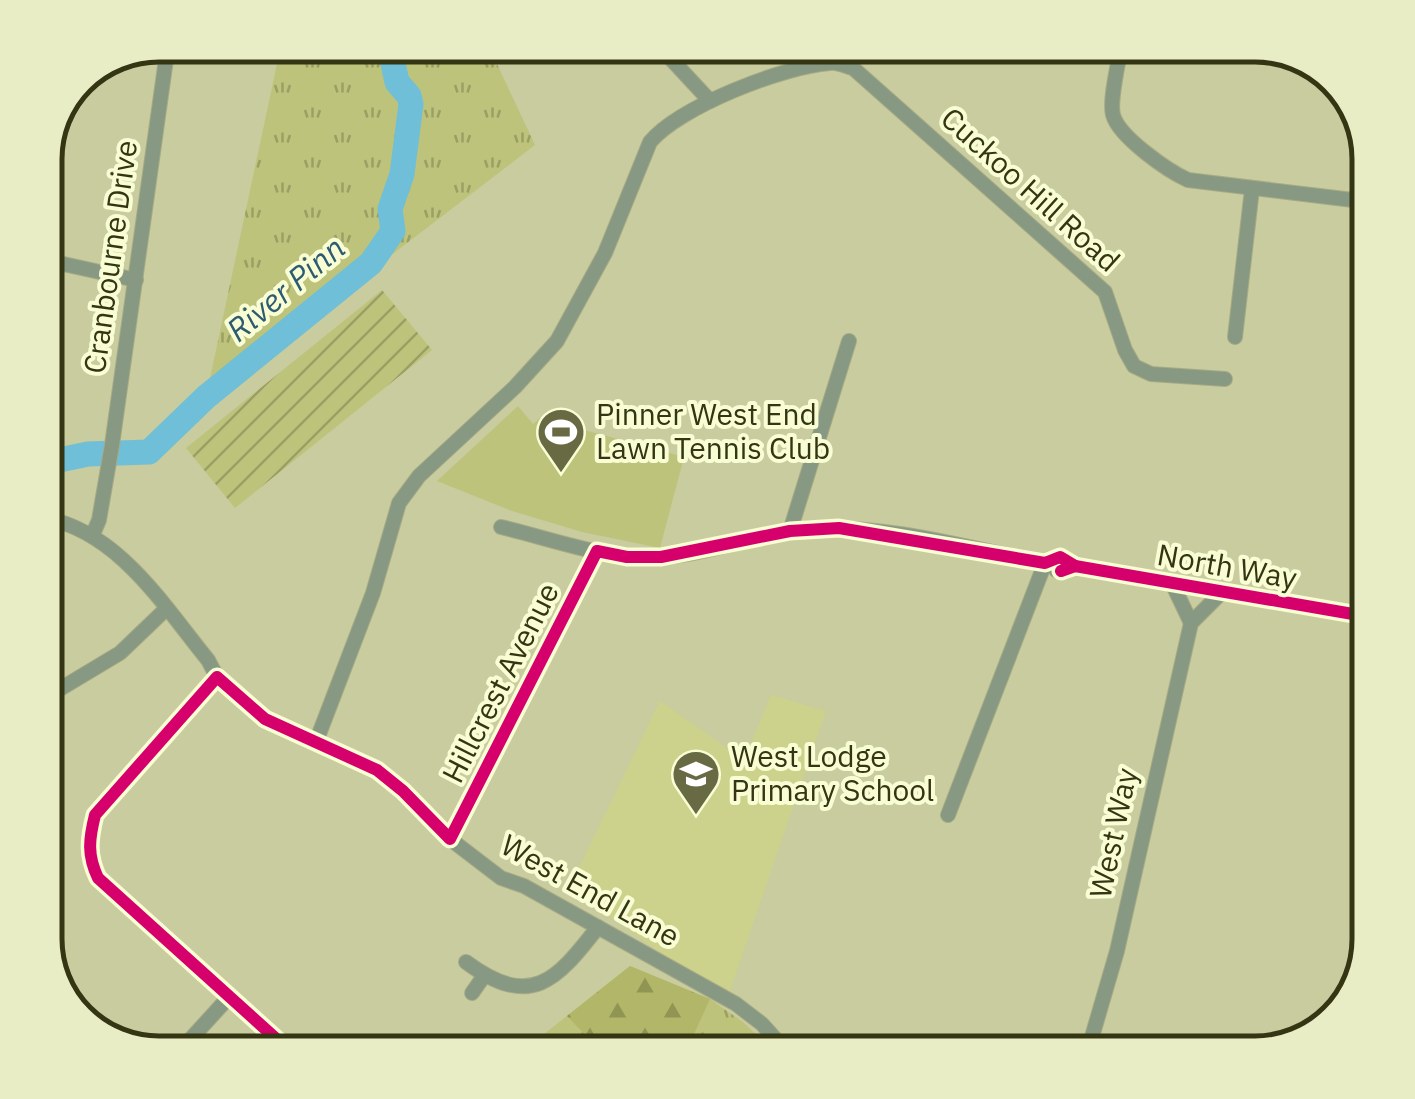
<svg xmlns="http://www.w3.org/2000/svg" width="1415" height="1099" viewBox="0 0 1415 1099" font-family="'IBM Plex Sans',sans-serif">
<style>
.built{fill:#ccd28b}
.grass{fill:url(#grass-tufts)}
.forest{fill:url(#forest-firs)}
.garden{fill:url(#garden-furrows)}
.pitch{fill:#bec37b}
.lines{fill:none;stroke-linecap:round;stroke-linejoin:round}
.river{stroke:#6ebfd7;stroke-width:25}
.minor-casing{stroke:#a7ab85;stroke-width:16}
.minor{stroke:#879982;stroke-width:14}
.cycleway-casing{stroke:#f9fdd4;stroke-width:19}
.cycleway{stroke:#d6006c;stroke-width:12}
.labels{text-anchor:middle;stroke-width:8;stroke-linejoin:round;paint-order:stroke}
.street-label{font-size:30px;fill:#343613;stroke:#f9fdd4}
.poi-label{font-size:30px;fill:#343613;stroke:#f9fdd4;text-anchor:start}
.water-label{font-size:32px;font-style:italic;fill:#2d5b72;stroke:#f9fdd4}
.rim{fill:none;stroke:#343613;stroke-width:5}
</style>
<defs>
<pattern id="grass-tufts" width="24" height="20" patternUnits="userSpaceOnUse" patternTransform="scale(2.5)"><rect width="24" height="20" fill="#bec37b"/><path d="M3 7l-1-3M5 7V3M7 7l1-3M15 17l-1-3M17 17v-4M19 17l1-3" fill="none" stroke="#9b9f64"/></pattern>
<pattern id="forest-firs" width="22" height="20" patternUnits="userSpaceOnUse" patternTransform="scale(2.5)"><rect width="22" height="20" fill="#b1b668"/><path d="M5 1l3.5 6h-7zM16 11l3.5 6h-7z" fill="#919554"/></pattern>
<pattern id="garden-furrows" width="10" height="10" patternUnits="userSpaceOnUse" patternTransform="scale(2.5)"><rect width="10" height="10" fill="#bec37b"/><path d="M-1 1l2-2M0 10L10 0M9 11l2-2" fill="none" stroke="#9b9f64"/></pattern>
</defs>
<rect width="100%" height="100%" fill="#c8cc9e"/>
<polygon class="built" points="771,695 826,711 727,999 603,912 576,874 660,701 744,760"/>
<g class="grass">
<polygon points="281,45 488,45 535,145 206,397"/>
<polygon points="630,966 710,999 743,1022 777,1054 529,1054 539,1038"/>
</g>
<polygon class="forest" points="630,966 710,999 685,1054 612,1054 593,1043 567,1016"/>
<polygon class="garden" points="382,290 432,350 235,508 186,448"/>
<polygon class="pitch" points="518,406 533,424 540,418 684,457 660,548 582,532 512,511 437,481"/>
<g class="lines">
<polyline class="river" points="45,463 88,454 149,452 206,397 371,263 393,231 390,209 402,174 411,104 409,96 397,82 389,45"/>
<g class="minor-casing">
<g id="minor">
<polyline points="658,45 710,101"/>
<path d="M1121,45C1119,62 1109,100 1113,115C1119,137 1168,171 1188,180L1353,200L1370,209"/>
<polyline points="45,260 136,280"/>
<polyline points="1235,337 1252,189"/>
<path d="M45,518C119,532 163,605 208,660L217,677L265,719L377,770L403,791L450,839L501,878L524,886L736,1004L762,1024L789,1054"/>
<path d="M501,527C552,539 606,560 659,557C713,555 764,529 817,528C893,526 971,549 1045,563L1060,557L1075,566"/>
<polyline points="790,531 849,341"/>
<polyline points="93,534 99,520 112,445 168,45"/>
<polyline points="1052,562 1056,570 1065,571 1075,566 1370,617"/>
<polyline points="1172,583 1191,623"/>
<polyline points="45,676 60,689 120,653 166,609"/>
<path d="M217,677L95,815C89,839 87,855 98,878L293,1054"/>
<path d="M316,742L373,593L399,503L419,476L515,387L557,341L605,253L650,142C679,107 784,66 830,63C837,62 845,66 853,68L1105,292L1125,350L1134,366L1151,374L1225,379"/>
<polyline points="948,815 1045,563"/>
<polyline points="450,839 597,551"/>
<path d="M466,962C531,1010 556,981 598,927"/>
<polyline points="472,993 484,976"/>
<polyline points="177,1054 229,997"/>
<polyline points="1087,1054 1117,951 1191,623 1221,593"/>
</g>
</g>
<use href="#minor" class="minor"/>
<g class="cycleway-casing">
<g id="cycleway">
<polyline points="1061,571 1075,566 1370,617"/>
<path d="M293,1054L98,878C87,855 89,839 95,815L217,677L265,719L377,770L403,791L450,839L597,551L627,557H661L790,531L839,528L1045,563L1060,557L1075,566"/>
</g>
</g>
<use href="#cycleway" class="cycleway"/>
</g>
<defs>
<g id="stadium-pin" transform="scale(2.5)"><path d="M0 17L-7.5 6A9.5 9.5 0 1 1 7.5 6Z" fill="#686a44" stroke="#f9fdd4"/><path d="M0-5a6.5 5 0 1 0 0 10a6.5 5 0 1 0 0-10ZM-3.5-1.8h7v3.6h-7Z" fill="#fff"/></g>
<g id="school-pin" transform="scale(2.5)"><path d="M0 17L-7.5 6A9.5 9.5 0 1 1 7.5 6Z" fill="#686a44" stroke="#f9fdd4"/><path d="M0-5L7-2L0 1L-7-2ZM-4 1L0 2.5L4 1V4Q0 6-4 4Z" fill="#fff"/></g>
</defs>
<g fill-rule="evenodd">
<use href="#stadium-pin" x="561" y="432"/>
<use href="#school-pin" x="696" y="774"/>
</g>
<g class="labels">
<g class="street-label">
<text transform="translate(1030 190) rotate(42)" y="10">Cuckoo Hill Road</text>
<text transform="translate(111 257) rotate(-82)" y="10">Cranbourne Drive</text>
<text transform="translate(1227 567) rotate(10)" y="10">North Way</text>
<text transform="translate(501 683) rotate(-63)" y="10">Hillcrest Avenue</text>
<text transform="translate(1114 833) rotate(-78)" y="10">West Way</text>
<text transform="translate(590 891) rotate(29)" y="10">West End Lane</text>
</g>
<g class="poi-label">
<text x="596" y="425">Pinner West End<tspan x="596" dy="34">Lawn Tennis Club</tspan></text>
<text x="731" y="767">West Lodge<tspan x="731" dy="34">Primary School</tspan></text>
</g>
<g class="water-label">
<text transform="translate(286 289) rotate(-40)" y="11">River Pinn</text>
</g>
</g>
<path d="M0 0H1415V1099H0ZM159 62H1255A97 97 0 0 1 1352 159V939A97 97 0 0 1 1255 1036H159A97 97 0 0 1 62 939V159A97 97 0 0 1 159 62Z" fill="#e9edc5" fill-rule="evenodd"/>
<path class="rim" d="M159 62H1255A97 97 0 0 1 1352 159V939A97 97 0 0 1 1255 1036H159A97 97 0 0 1 62 939V159A97 97 0 0 1 159 62Z"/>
</svg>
